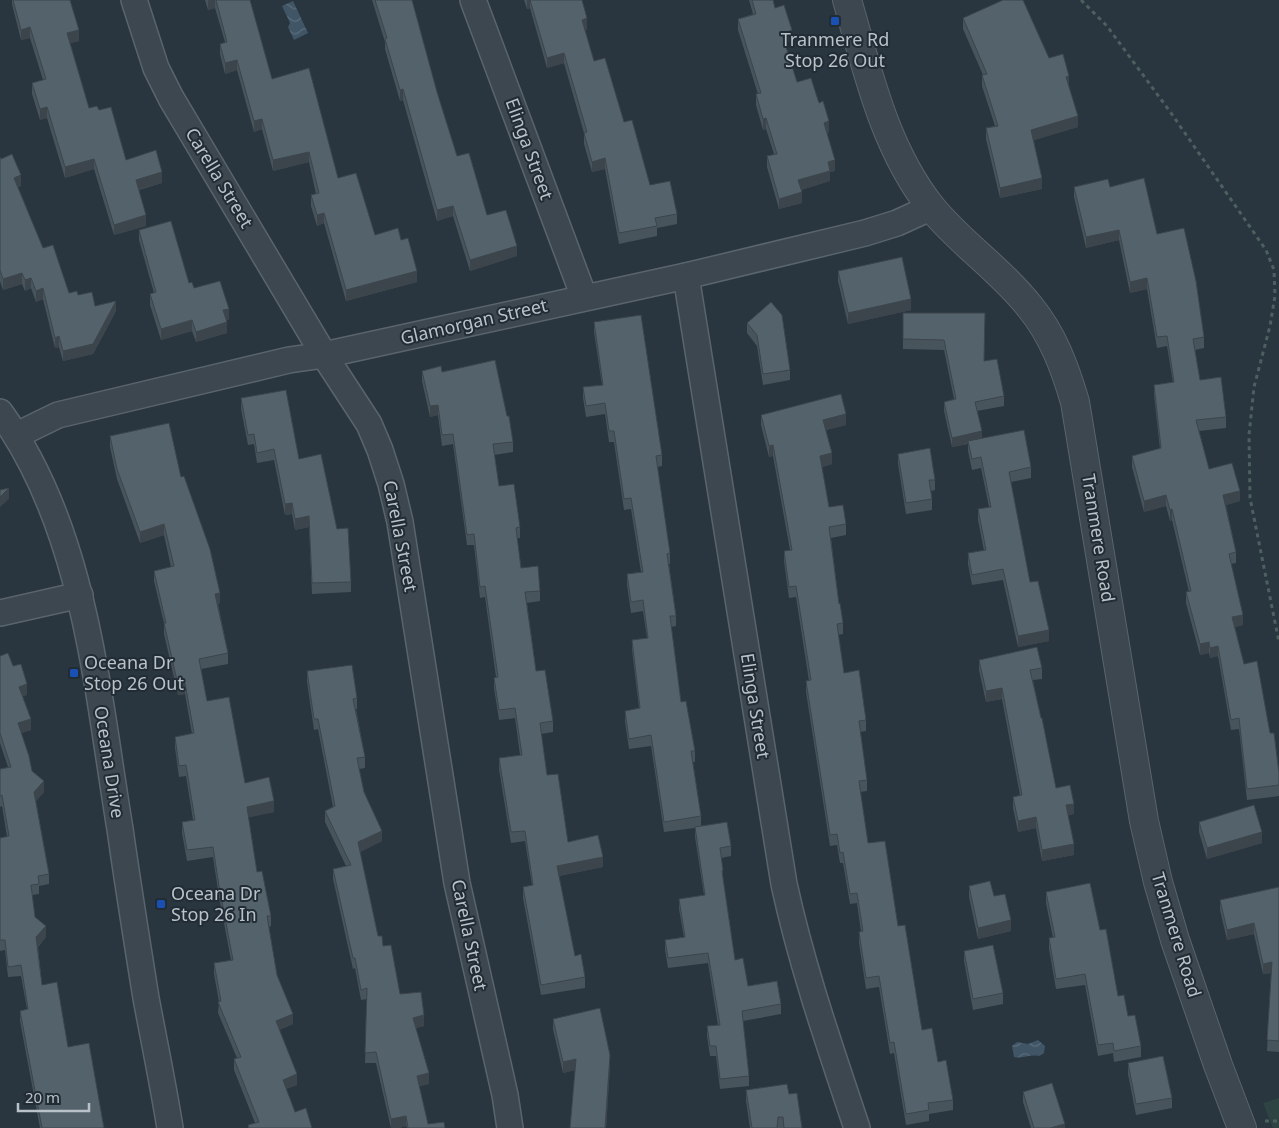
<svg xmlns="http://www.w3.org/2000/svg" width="1279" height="1128" viewBox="0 0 1279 1128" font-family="'Noto Sans',sans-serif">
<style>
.park{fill:#2e4442}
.water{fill:url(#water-waves)}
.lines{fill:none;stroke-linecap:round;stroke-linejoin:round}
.minor-casing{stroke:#5a646c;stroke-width:28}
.tertiary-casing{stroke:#5a646c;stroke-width:30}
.path{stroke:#4d6060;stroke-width:3;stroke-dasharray:4 4;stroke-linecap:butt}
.minor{stroke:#3d474f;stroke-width:25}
.tertiary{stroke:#3d474f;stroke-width:28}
.wall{fill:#48545c}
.shaded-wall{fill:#3b454b}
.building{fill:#54626b;stroke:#3b454b}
.transit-dot{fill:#1a4fb4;stroke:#212c34;stroke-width:2}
.labels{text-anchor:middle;stroke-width:4;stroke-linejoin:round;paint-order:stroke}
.poi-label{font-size:18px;fill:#b9c1c9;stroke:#212c34;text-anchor:start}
.street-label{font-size:18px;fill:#b9c1c9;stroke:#212c34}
</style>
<defs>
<pattern id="water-waves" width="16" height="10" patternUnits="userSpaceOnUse" patternTransform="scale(1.25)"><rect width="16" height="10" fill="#405566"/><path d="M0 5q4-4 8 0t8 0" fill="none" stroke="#5a6c7b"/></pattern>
</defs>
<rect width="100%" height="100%" fill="#29353f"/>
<polygon class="park" points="1279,1098 1279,1128 1273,1128 1263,1103"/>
<g class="water">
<polygon points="293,1 308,33 294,40 288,27 290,23 282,6"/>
<path d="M1038,1040L1045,1046L1044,1053L1039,1056C1030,1054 1022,1059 1014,1057L1012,1046L1017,1042L1028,1044Z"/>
</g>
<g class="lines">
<g class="minor-casing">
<g id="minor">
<polyline points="134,0 156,68 171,98 324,355 369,424 380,450 391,484 400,522 457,883 505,1095 510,1128"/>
<polyline points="473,0 584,297"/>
<path d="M686,276L784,884C802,967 830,1047 857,1128"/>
<path d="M0,412C85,529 97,690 120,829C128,886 137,942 146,998C154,1041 163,1084 170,1128"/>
<polyline points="17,435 58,415 289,360 324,355 686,276 865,233 897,223 932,207"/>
<polyline points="0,613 80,595"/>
</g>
</g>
<g class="tertiary-casing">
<path id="tertiary" d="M847,0C868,72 884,147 931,207C960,243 1001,270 1030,307C1053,335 1065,368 1075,402L1144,821L1158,882L1175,940L1218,1065L1242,1128"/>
</g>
<g class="path">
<polyline points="1081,0 1107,26 1171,113 1266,250 1274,270 1275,296 1270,326 1254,387 1249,435 1250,498 1279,642"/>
<polyline points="1265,1121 1279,1121"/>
</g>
<use href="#minor" class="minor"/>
<use href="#tertiary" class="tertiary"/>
</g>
<g class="wall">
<polygon points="12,0 70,0 79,41 70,43 89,108 99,110 126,160 162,183 139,190 146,226 114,235 94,169 65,178 47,118 40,120 32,94 32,83 43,80 30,38 21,40 12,4"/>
<polygon points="205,0 250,0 272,79 375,235 401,240 417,282 346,301 324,223 317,226 311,206 311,195 316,194 309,162 273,171 262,129 254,132 237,70 225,74 220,54 220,44 225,42 215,8 208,10"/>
<polygon points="372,0 412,0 437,92 457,156 487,215 517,256 470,271 453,216 437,221 403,100 400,101 385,49 385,42"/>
<polygon points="524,0 582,0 587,29 585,30 594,61 624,122 650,185 677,214 677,224 657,228 657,236 619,244 605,169 592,172 584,144 584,133 564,63 547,68 530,8 527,9"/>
<polygon points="749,0 773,0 775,8 792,41 785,43 797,82 819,103 829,132 827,133 835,171 830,172 830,181 801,190 802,203 779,209 767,167 767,156 774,154 766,129 763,130 756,105 756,94 758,94 738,30 738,19 753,14"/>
<polygon points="963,18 1049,58 1069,87 1078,127 1034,140 1042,189 1000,198 986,139 986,128 995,126 982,86 982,75 983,75 963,29"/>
<polygon points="0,157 21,186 18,187 43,248 69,293 78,295 95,306 116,311 93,354 63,361 59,347 55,348 43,299 36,302 31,288 25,291 22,284 3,290 0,281"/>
<polygon points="1074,187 1110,187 1157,234 1204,337 1204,348 1195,350 1200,380 1226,417 1226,428 1199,431 1209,469 1240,501 1226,505 1236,552 1236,563 1231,564 1243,625 1235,627 1244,664 1270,733 1279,773 1279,796 1247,800 1239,729 1231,730 1218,656 1210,658 1209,653 1200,655 1186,603 1186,592 1189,592 1172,520 1170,521 1166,506 1144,512 1132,467 1132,456 1160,449 1154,395 1154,385 1173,383 1167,346 1157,348 1147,289 1130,293 1119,240 1086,248 1074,197"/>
<polygon points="139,230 194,288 229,320 226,320 227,333 196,342 192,331 161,340 150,305 150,294 154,293 139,240"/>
<polygon points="838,271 911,310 848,324 838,281"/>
<polygon points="903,313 984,361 1004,396 1004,406 977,411 982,438 1031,467 1031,478 1011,482 1030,582 1049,641 1018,647 1003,580 972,585 968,564 968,553 984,551 978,520 978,509 989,507 981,468 972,470 968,451 968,444 952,447 944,411 944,402 954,399 944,350 903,349"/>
<polygon points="594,322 662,455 662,466 657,467 670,553 670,564 669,564 676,616 676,626 671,627 681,702 695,751 695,762 693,762 701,816 701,826 731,846 731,856 721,858 723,870 723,880 735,960 748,986 781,1004 781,1014 743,1021 749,1076 749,1086 720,1089 716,1056 710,1056 707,1036 707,1026 718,1025 708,963 668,968 665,950 665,940 684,938 679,909 679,899 704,895 695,837 695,828 664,832 651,746 629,749 625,722 625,711 639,708 632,650 632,640 647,638 643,611 631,613 627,585 627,574 641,572 631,509 624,510 614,442 609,442 605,414 586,417 583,398 583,387 602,385 594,332"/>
<polygon points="747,323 790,370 790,380 763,385 757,346 747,333"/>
<polygon points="422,371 442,372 513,442 513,452 494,455 499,486 520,527 520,538 517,538 521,568 540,591 540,601 527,603 536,671 553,721 553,732 541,734 547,775 568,842 603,867 559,876 575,956 585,977 585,988 541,995 523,898 523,887 532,885 525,841 511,843 499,769 499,758 520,755 515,718 499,720 494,688 494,678 496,677 485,597 480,598 474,545 467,545 453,444 442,446 438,415 430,417 422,381"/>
<polygon points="241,398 299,459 337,529 351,582 351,592 312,594 309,527 295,530 292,514 285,515 274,460 257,463 254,444 248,445 241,409"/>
<polygon points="761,415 846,425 826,430 832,464 822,467 829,507 846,524 846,535 831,538 839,604 843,623 843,634 838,635 844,673 866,720 866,731 860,732 867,780 867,791 860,792 868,843 898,926 922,1030 938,1062 953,1100 953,1110 929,1114 929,1121 906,1125 894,1053 890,1054 879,987 866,989 859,943 859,932 861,932 857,903 850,904 843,863 840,863 837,845 830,846 806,692 806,681 809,681 796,597 789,598 784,561 784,551 790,550 773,456 769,457 761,425"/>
<polygon points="110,436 181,477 220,603 218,604 228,653 228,664 201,669 207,701 245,783 274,812 248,817 257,872 271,916 271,926 269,927 277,975 293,1024 279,1030 297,1085 286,1089 295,1112 312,1128 248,1128 248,1125 255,1123 234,1070 234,1059 237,1058 218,1013 219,1002 214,974 214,963 231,960 219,897 213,857 187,861 182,833 182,822 193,820 186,776 179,777 175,748 175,737 192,734 185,694 178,695 164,634 164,623 154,581 154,571 171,567 164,535 140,543 117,479 110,447"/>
<polygon points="898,454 935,480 935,490 931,491 932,499 932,510 906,514 898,464"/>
<polygon points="0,656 13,666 27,695 23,696 31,730 21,733 32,771 44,792 36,801 49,874 49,884 39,886 39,894 32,895 35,917 46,937 38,947 42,985 68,1047 104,1128 40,1128 20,1021 20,1011 27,1009 21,976 8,977 5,950 0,951 0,838 7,837 2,806 0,807 0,769 8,767 0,743"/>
<polygon points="979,660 1042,668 1042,679 1033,680 1056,788 1074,814 1068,815 1074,855 1042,861 1036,828 1018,832 1013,808 1013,797 1020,795 1002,699 986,702 979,670"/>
<polygon points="307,671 357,698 357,709 356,709 365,757 365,768 359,769 364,792 382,841 360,852 378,936 383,946 400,994 424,1026 416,1028 429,1084 419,1086 428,1124 445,1128 407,1128 406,1126 399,1128 391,1128 376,1063 365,1063 367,999 361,1000 355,968 353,969 333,879 333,869 346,866 325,822 325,811 333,807 318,729 314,730 307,682"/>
<polygon points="1199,822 1262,843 1207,859 1199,832"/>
<polygon points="969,886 1011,931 978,939 969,897"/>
<polygon points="1279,887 1279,1052 1267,1051 1271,973 1263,974 1254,934 1227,940 1220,910 1220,900"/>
<polygon points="1046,892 1100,930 1118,996 1128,1016 1141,1046 1141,1057 1114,1062 1113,1053 1098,1056 1085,985 1056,989 1049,949 1049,938 1053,938 1046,903"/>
<polygon points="964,951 1003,993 1003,1004 973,1010 964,961"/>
<polygon points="553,1019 610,1066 606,1128 570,1128 575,1070 563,1073 553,1029"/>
<polygon points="1128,1063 1172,1098 1172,1108 1136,1115 1128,1074"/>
<polygon points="746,1090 789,1094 802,1128 750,1128 746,1101"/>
<polygon points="1023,1092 1065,1128 1031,1128 1023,1102"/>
</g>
<g class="shaded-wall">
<polygon points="208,0 215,0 215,8 208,10"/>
<polygon points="527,0 530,0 530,8 527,9"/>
<polygon points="587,18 587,29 582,31 582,20"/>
<polygon points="30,27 30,38 21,40 21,30"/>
<polygon points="79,30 79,41 67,44 67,33"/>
<polygon points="792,30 792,41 782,44 782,34"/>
<polygon points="564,53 564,63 547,68 547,58"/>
<polygon points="237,60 237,70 225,74 225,63"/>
<polygon points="1069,76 1069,87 1066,88 1066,77"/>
<polygon points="403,89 403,100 400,101 400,90"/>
<polygon points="47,107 47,118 40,120 40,109"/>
<polygon points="1078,116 1078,127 1031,141 1031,130"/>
<polygon points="766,118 766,129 763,130 763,119"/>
<polygon points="262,119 262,129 254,132 254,121"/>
<polygon points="829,121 829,132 824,133 824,123"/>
<polygon points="309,152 309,162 273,171 273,160"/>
<polygon points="605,158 605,169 592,172 592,162"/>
<polygon points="94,159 94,169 65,178 65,167"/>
<polygon points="835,160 835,171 830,172 830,181 798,191 798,180 828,162"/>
<polygon points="162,172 162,183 136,190 136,180"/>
<polygon points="21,175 21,186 14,189 14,178"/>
<polygon points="1042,178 1042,189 1000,198 1000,188"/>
<polygon points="802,192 802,203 779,209 779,199"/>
<polygon points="453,206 453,216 437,221 437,210"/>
<polygon points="324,213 324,223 317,226 317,215"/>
<polygon points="146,215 146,226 114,235 114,225"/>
<polygon points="1119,230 1119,240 1086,248 1086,237"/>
<polygon points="517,246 517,256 470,271 470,260"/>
<polygon points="417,271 417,282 346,301 346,290"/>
<polygon points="22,273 22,284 3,290 3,279"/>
<polygon points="31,278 31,288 25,291 25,280"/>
<polygon points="1147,278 1147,289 1130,293 1130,282"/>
<polygon points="43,288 43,299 36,302 36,291"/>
<polygon points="911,299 911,310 848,324 848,313"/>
<polygon points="116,301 116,311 93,354 63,361 63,351"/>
<polygon points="229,309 229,320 223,321 223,310"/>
<polygon points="192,320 192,331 161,340 161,329"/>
<polygon points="227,322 227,333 196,342 196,332"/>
<polygon points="59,336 59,347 55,348 55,338"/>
<polygon points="438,405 438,415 430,417 430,406"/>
<polygon points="846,414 846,425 823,431 823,420"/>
<polygon points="982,431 982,441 968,441 968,444 952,447 952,438"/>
<polygon points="773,445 773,456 769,457 769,446"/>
<polygon points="832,453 832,464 820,467 820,456"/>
<polygon points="9,488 9,499 0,507 0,497"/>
<polygon points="1240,491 1240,501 1223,506 1223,495"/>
<polygon points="1166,495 1166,506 1144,512 1144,501"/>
<polygon points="292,503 292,514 285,515 285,504"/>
<polygon points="1172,509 1172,520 1170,521 1170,510"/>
<polygon points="309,516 309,527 295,530 295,519"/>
<polygon points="164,524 164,535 140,543 140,532"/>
<polygon points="220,593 220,603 215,604 215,594"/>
<polygon points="1243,615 1243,625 1232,628 1232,617"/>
<polygon points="1049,630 1049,641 1018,647 1018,636"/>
<polygon points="1209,642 1209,653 1200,655 1200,644"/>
<polygon points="1218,646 1218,656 1210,658 1210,648"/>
<polygon points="185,683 185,694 178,695 178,685"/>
<polygon points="27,684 27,695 19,697 19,687"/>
<polygon points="1002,688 1002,699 986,702 986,691"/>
<polygon points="31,719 31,730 18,734 18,723"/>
<polygon points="44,781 44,792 34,803 34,792"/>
<polygon points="274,801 274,812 247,818 247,807"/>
<polygon points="1074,804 1074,814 1066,816 1066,805"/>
<polygon points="1036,817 1036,828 1018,832 1018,821"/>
<polygon points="382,831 382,841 358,853 358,842"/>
<polygon points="1262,832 1262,843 1207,859 1207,848"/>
<polygon points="1074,844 1074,855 1042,861 1042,850"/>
<polygon points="603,857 603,867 557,876 557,866"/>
<polygon points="1011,920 1011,931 978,939 978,928"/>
<polygon points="1254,923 1254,934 1227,940 1227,930"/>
<polygon points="46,926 46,937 36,948 36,937"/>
<polygon points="1272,962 1272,973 1263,974 1263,964"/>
<polygon points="293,1014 293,1024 276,1031 276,1021"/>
<polygon points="424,1015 424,1026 413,1029 413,1018"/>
<polygon points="610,1055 610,1066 606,1128 605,1128"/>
<polygon points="576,1059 576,1070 563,1073 563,1062"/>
<polygon points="429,1073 429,1084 417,1087 417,1076"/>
<polygon points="297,1074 297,1085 283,1090 283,1080"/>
<polygon points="406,1116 406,1126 399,1128 391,1128 391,1119"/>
<polygon points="1065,1124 1065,1128 1050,1128"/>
</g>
<g class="building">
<polygon points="13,0 70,0 79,30 67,33 89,108 97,106 99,110 111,107 126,160 156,150 162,172 136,180 146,215 114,225 94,159 65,167 47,107 40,109 32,83 46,79 30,27 21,30"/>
<polygon points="216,0 250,0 272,79 309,68 338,178 356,173 375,235 398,228 401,240 408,238 417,271 346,290 324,213 317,215 311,195 319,193 309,152 273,160 262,119 254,121 237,60 225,63 220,44 227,42"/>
<polygon points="375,0 412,0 437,92 457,156 469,153 487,215 506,210 517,246 470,260 453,206 437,210 403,89 400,90 385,39 387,38"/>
<polygon points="530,0 582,0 587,18 582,20 594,61 605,58 624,122 632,120 650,185 670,181 677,214 655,218 657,226 619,233 605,158 592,162 584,133 587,132 564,53 547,58"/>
<polygon points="752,0 773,0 775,8 784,5 792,30 782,34 797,82 811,78 819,103 823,101 829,121 824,123 835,160 828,162 830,171 798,180 802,192 779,199 767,156 777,154 766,118 763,119 756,94 761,93 738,19 756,14"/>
<polygon points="1003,0 1023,0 1049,58 1063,54 1069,76 1066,77 1078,116 1031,130 1042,178 1000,188 986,128 998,126 982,75 987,74 963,18"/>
<polygon points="12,154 21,175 14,178 43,248 53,245 69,293 77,291 78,295 92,292 95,306 116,301 93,344 63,351 59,336 55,338 43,288 36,291 31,278 25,280 22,273 3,279 0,270 0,157 1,159"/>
<polygon points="1144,178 1157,234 1184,228 1196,281 1204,337 1193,339 1200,380 1221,377 1226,417 1196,420 1209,469 1232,463 1240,491 1223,495 1236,552 1229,554 1243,615 1232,617 1244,664 1257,661 1270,733 1274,733 1279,773 1279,785 1247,789 1239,718 1231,720 1218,646 1210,648 1209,642 1200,644 1186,592 1191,591 1172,509 1170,510 1166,495 1144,501 1132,456 1161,448 1154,385 1174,382 1167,336 1157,337 1147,278 1130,282 1119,230 1086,237 1074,187 1108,179 1110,187"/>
<polygon points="171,221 189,283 192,282 194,288 220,281 229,309 223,310 227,322 196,332 192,320 161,329 150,294 156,292 139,230"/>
<polygon points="902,257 911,299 848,313 838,271"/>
<polygon points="771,302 782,315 790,370 763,374 757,335 747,323"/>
<polygon points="903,313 985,313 984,361 997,359 1004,396 975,402 982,431 952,438 944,402 956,399 944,340 903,339"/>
<polygon points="641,315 662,455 656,456 670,553 667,554 676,616 670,616 681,702 686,701 695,751 691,751 701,816 664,822 651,735 629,739 625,711 640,708 632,640 648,638 643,600 631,602 627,574 643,572 631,498 624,499 614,431 609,431 605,403 586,406 583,387 603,385 594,322"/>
<polygon points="495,360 507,416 509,416 513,442 493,444 499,486 514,484 520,527 516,528 521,568 538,566 540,591 525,592 536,671 545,670 553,721 540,723 547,775 558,774 568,842 598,835 603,857 557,866 575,956 581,954 585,977 541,985 523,887 533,885 525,831 511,832 499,758 522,755 515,708 499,710 494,678 498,677 485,586 480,587 474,534 467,535 453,434 442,435 438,405 430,406 422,371 441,366 442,372"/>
<polygon points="286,390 299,459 321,454 337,529 348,528 351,582 312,583 309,516 295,519 292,503 285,504 274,449 257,453 254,434 248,435 241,398"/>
<polygon points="841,394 846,414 823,420 832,453 820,456 829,507 843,505 846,524 829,527 839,604 840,603 843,623 837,624 844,673 859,670 866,720 859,721 867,780 859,781 868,843 885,841 898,926 905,925 922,1030 932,1028 938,1062 946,1060 953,1100 928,1103 929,1110 906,1114 894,1042 890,1043 879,976 866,978 859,932 863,931 857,893 850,894 843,852 840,853 837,834 830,835 806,681 811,680 796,586 789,587 784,551 792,550 773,445 769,446 761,415"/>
<polygon points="169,423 181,477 184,476 210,549 220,593 215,594 228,653 199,659 207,701 229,697 245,783 269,777 274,801 247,807 257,872 262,871 271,916 267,916 277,975 293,1014 276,1021 297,1074 283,1080 295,1112 306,1108 312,1128 249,1128 248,1125 259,1122 234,1059 241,1057 218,1002 221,1001 214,963 233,960 219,886 213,847 187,850 182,822 195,820 186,765 179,766 175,737 194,733 185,683 178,685 164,623 166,623 154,571 174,566 164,524 140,532 117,469 110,436"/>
<polygon points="1024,430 1031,467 1009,472 1030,582 1038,581 1049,630 1018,636 1003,569 972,575 968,553 986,550 978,509 991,507 981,457 972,459 968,441"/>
<polygon points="930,448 935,480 929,480 932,499 906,503 898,454"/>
<polygon points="9,488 0,497 0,490"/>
<polygon points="1037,647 1042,668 1030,670 1041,718 1042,718 1056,788 1070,785 1074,804 1066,805 1074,844 1042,850 1036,817 1018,821 1013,797 1022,795 1002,688 986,691 979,660"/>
<polygon points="8,653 13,666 21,664 27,684 19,687 31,719 18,723 29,756 32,771 44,781 34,792 49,874 38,876 39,884 31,885 35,917 46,926 36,937 42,985 57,982 68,1047 89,1043 104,1128 42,1128 20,1011 28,1009 21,965 8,967 5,940 0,940 0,838 9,836 2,795 0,796 0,769 11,767 0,733 0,656"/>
<polygon points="352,665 357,698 353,699 365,757 357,758 364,792 382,831 358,842 378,936 382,936 383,946 391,945 400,994 421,992 424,1015 413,1018 429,1073 417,1076 428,1124 444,1122 445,1128 408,1128 406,1116 391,1119 376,1052 365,1053 367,988 361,990 355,958 353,958 333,869 351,865 325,811 335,806 318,719 314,719 307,671"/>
<polygon points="1254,805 1262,832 1207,848 1199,822"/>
<polygon points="727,822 731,846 720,848 723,870 722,871 735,960 743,958 748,986 777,981 781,1004 742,1011 749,1076 720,1079 716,1046 710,1046 707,1026 720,1025 708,953 668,958 665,940 685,937 679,899 705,895 695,827"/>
<polygon points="990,881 994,896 1005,894 1011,920 978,928 969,886"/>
<polygon points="1090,883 1100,930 1106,929 1118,996 1124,995 1128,1016 1135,1015 1141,1046 1114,1051 1113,1043 1098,1045 1085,974 1056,979 1049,938 1055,937 1046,892"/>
<polygon points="1279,887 1279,1041 1267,1040 1272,962 1263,964 1254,923 1227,930 1220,900"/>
<polygon points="993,945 1003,993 973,999 964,951"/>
<polygon points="600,1008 610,1055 605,1128 570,1128 576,1059 563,1062 553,1019"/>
<polygon points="1163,1056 1172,1098 1136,1104 1128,1063"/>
<polygon points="1052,1083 1065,1124 1050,1128 1034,1128 1023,1092"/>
<polygon points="787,1084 789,1094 797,1093 802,1128 784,1128 783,1117 778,1117 777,1128 752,1128 746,1090"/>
</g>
<g class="transit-dot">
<rect x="830" y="16" width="10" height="10" rx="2.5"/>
<rect x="69" y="668" width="10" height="10" rx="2.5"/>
<rect x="156" y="899" width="10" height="10" rx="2.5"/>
</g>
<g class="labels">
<g class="poi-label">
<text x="835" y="46" text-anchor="middle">Tranmere Rd<tspan x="835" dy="21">Stop 26 Out</tspan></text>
<text x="84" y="669">Oceana Dr<tspan x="84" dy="21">Stop 26 Out</tspan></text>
<text x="171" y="900">Oceana Dr<tspan x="171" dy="21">Stop 26 In</tspan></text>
</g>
<g class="street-label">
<text transform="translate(529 149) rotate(70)" y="6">Elinga Street</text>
<text transform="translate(219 178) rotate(59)" y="6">Carella Street</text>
<text transform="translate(474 322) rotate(-13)" y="6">Glamorgan Street</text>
<text transform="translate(400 536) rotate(79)" y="6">Carella Street</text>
<text transform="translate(1098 538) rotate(81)" y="6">Tranmere Road</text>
<text transform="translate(755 706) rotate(81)" y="6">Elinga Street</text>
<text transform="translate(109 762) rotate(81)" y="6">Oceana Drive</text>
<text transform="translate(469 935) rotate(78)" y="6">Carella Street</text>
<text transform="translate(1176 935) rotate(73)" y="6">Tranmere Road</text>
</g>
</g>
<path d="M18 1103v8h71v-8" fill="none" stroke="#b9c1c9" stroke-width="2.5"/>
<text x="25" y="1103" font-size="15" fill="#b9c1c9" stroke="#212c34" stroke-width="4" paint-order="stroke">20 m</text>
</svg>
